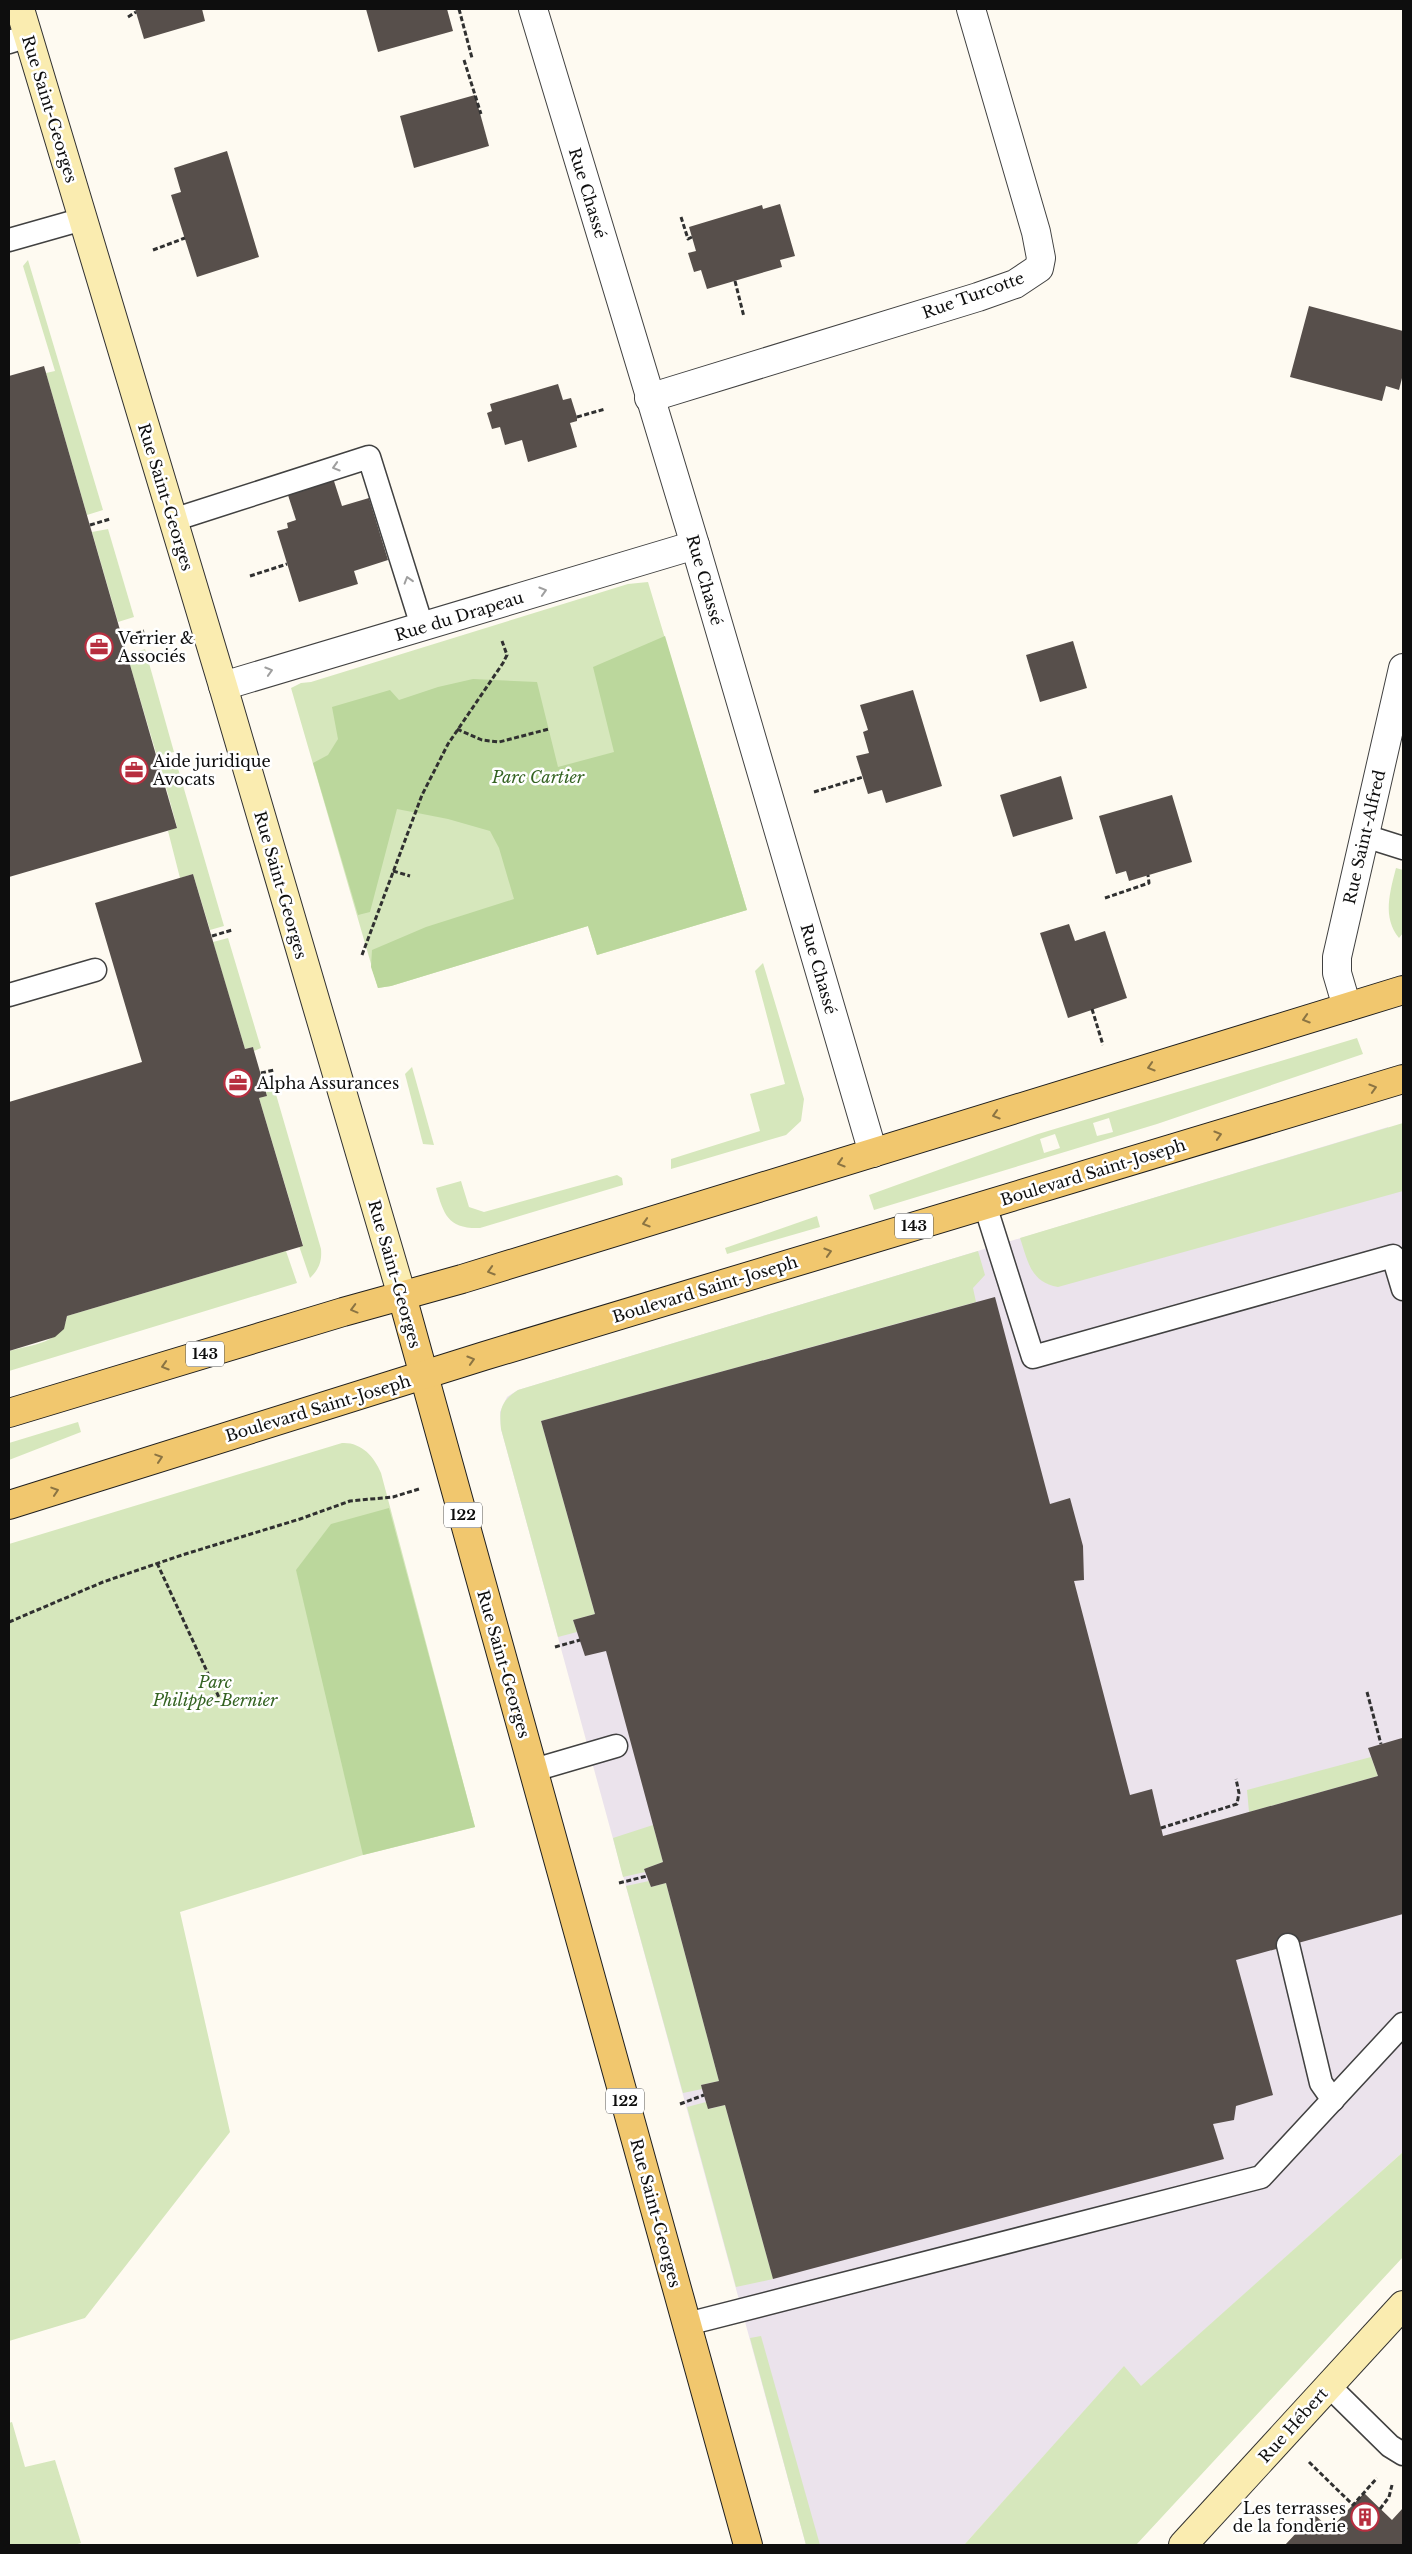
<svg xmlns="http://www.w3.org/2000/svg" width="1412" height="2554" viewBox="0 0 1412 2554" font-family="'Libre Baskerville',serif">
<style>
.industrial{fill:#ebe3ec}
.green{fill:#d6e7bc;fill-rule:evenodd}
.forest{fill:#bbd79c}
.building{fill:#574f4b}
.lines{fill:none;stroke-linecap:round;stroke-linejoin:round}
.lane-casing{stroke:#414141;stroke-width:25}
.street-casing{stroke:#414141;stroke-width:30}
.secondary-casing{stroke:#303030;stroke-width:30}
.primary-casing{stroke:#1f1f1f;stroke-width:30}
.path{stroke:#303030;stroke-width:3;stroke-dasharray:5 2.5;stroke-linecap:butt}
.lane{stroke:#fff;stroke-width:22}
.street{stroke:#fff;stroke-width:28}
.secondary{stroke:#faecb0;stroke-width:28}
.primary{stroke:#f1c76e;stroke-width:28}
.oneway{stroke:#9f9f9f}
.oneway2{stroke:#8b7443}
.labels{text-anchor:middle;stroke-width:5;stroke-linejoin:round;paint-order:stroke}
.shield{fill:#fff;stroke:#565656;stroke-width:1}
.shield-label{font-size:15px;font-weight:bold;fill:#0e0e0e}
.street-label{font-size:16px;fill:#0e0e0e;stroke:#fff}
.poi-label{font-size:16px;fill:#0e0e0e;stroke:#fff;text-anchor:start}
.park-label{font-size:16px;font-style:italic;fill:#346322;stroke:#fff}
</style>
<rect width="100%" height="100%" fill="#fefaf1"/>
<polygon class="industrial" points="1388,1127 1403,1179 1403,2152 1141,2387 1124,2367 964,2545 806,2545 501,1429 500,1412 507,1397 518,1390"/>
<g class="green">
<polygon points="28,260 103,510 87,515 46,373 55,371 23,266"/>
<polygon points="108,529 134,617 118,622 92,532"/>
<polygon points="648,582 747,910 597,955 588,926 391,986 378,988 291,688 301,683 311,682 628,584"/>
<polygon points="145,649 174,752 157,756 127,655"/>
<polygon points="177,765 224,926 210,930 193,874 180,878 168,831 177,827 161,769"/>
<path d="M1396,868L1403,870V933L1399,938C1382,917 1390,892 1396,868Z"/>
<polygon points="228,938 261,1048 254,1051 253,1047 245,1049 213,942"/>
<polygon points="763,963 804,1099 801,1121 786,1135 671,1169 671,1159 760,1131 750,1094 785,1084 755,971"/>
<path d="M1357,1038L1363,1054L1157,1124L874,1210L869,1195L1038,1134ZM1109,1118L1113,1132L1097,1136L1093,1123ZM1055,1134L1060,1148L1044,1153L1040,1139Z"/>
<polygon points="412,1067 434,1145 423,1144 405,1074"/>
<path d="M275,1091L321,1249C322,1262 319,1269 310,1278L299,1246L303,1245L259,1098L267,1096L266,1092Z"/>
<path d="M1403,1123V1191L1058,1287C1030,1282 1028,1261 1020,1238Z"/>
<path d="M617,1175L622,1178L623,1185L480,1228C448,1229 444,1215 436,1188L461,1181L469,1207L484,1212Z"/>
<polygon points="817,1216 820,1227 727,1254 725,1248"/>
<path d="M286,1251L297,1283L9,1371V1351C30,1345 64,1343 67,1316Z"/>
<path d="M978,1251L985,1275L973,1288L976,1302L541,1421L595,1614L573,1620L577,1632L558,1637L501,1429C499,1409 501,1401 518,1390Z"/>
<polygon points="78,1422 81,1432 9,1460 9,1443"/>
<path d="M342,1443C361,1442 374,1456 381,1473L475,1827L363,1855L180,1912L230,2132L85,2318L9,2341V1544Z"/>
<polygon points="1371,1757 1378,1776 1249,1812 1247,1790"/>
<polygon points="653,1825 663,1862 644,1869 645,1872 623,1877 613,1838"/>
<polygon points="649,1881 651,1887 666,1883 719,2081 701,2085 702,2089 683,2093 626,1886"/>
<polygon points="706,2102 709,2109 725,2105 773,2279 736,2287 687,2107"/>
<polygon points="1403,2152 1403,2257 1136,2545 964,2545 1124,2366 1141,2386"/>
<polygon points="761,2336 820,2545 806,2545 750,2338"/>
<polygon points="12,2422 25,2467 55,2460 81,2543 74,2545 9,2545 9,2423"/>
</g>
<g class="forest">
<polygon points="665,636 747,910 597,955 588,926 391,986 378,988 371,967 372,950 426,927 514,899 499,848 490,831 448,819 397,809 370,912 358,915 313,763 328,755 338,739 332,707 390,690 399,700 438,687 473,679 537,682 558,767 614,752 593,667"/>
<polygon points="389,1508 475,1827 363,1855 296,1570 331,1524"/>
</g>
<g class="building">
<polygon points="135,9 202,9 205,21 144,39"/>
<polygon points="366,9 447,9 453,31 378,52"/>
<polygon points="475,95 489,146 414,168 400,116"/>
<polygon points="227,151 259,257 197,277 171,195 181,192 174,168"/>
<polygon points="780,204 795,256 780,260 782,267 707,289 701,270 694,272 688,253 696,251 689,227 762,205 763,209"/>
<polygon points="1309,306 1403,331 1403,374 1399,390 1386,386 1382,401 1290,377"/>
<polygon points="44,366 177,828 9,877 9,376"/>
<polygon points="558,384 563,400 571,398 577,417 577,421 570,423 577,447 528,462 522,440 505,445 500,427 492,429 487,413 492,411 490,404"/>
<polygon points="333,478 342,506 369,498 388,560 354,571 358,584 299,602 277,531 288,528 287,523 296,520 287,492"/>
<polygon points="1073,641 1087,688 1040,702 1026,655"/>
<polygon points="913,690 942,786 886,803 882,790 868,794 856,756 869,753 863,732 868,730 860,705"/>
<polygon points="1061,776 1073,819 1013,837 1000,795"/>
<polygon points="1172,795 1192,862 1129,881 1126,871 1116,874 1099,816"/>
<polygon points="193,874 245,1049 253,1047 254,1051 267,1096 259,1098 303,1246 67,1316 64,1329 55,1337 9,1351 9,1102 142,1062 95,903"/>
<polygon points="1069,924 1075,941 1105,931 1127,998 1068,1018 1040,933"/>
<polygon points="995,1297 1050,1504 1070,1498 1083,1546 1084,1580 1074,1581 1130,1795 1152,1789 1163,1836 1378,1776 1368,1748 1402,1738 1403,1914 1236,1960 1273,2095 1236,2106 1234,2120 1213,2124 1224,2159 773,2279 725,2105 708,2109 702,2089 701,2085 719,2081 666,1883 651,1887 644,1869 663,1862 606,1651 585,1656 573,1620 595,1614 541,1421"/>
<polygon points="1364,2493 1392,2520 1403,2508 1403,2545 1285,2545 1314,2514 1330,2529"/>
</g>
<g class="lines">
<g class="lane-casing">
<g id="lane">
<polyline points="9,42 28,36"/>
<polyline points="9,240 83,219"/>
<polyline points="173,520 369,457 422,626"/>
<polyline points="1365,836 1403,848"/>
<polyline points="9,995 95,970"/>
<polyline points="985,1205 1033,1357 1393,1256 1403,1289"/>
<polyline points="534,1770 616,1746"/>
<polyline points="1288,1945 1321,2083 1333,2100"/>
<polyline points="687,2324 1261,2177 1403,2024"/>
<polyline points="1329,2386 1390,2446 1403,2454"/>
</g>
</g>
<g class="street-casing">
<g id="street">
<polyline points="533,9 695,545 873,1153"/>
<polyline points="649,398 978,297 1015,284 1039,268 1041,258 1036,232 971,9"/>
<polyline points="223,686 695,545"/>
<polyline points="1347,1007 1337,973 1337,957 1403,668"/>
</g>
</g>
<g class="secondary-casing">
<g id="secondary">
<polyline points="20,9 223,686 402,1296"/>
<polyline points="1183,2545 1403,2305"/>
</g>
</g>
<g class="primary-casing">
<g id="primary">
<polyline points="402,1296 748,2545"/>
<polyline points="9,1413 343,1312 462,1279 1403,990"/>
<polyline points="9,1505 484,1356 1403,1079"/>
</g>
</g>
<g class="path">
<polyline points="459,9 472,58"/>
<polyline points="128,17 136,12"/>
<polyline points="464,60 481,114"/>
<polyline points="681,217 688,239 692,237"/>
<polyline points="153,250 185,238"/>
<polyline points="735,281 744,317"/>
<polyline points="577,417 605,409"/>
<polyline points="90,525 110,519"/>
<polyline points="250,576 287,564"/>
<polyline points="122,638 144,631"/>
<polyline points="457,729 482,740 499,742 549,729"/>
<polyline points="159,764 181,757"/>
<polyline points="814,792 863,777"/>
<polyline points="393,871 410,876"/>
<polyline points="1105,898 1149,883 1148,875"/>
<polyline points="212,936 232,930"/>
<polyline points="362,955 422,795 448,744 503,663 507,655 502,641"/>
<polyline points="1092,1009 1103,1045"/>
<polyline points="261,1073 274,1070"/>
<polyline points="157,1563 222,1704"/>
<polyline points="9,1622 103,1582 182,1555 300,1519 350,1501 393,1497 419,1489"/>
<polyline points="555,1647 580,1640"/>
<polyline points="1367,1692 1381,1744"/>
<polyline points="1161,1828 1237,1804 1239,1793 1236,1779"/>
<polyline points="619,1883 647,1876"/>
<polyline points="680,2104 704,2095"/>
<polyline points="1309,2462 1353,2505 1377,2478"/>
<polyline points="1380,2509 1389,2497 1392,2485"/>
</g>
<use href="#lane" class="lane"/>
<use href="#street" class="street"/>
<use href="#secondary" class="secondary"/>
<use href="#primary" class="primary"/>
</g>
<defs><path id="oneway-chevron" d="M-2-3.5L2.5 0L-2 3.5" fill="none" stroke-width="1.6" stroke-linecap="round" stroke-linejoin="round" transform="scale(1.25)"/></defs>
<g class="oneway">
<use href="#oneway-chevron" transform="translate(336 467) rotate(163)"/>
<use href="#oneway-chevron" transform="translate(408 580) rotate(-107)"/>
<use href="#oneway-chevron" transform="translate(543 591) rotate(-17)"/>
<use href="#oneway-chevron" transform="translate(269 671) rotate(-17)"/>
</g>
<g class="oneway2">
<use href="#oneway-chevron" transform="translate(1306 1019) rotate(163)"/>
<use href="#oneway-chevron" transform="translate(1151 1067) rotate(163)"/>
<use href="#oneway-chevron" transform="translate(1373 1088) rotate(-17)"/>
<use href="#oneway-chevron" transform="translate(996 1115) rotate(163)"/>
<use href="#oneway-chevron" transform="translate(1218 1135) rotate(-17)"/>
<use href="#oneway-chevron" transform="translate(841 1163) rotate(163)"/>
<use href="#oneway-chevron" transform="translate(646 1223) rotate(163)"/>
<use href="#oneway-chevron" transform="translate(828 1252) rotate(-17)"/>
<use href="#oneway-chevron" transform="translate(491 1271) rotate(163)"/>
<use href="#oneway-chevron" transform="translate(354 1309) rotate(165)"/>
<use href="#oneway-chevron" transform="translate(471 1360) rotate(-17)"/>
<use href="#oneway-chevron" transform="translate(165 1366) rotate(163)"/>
<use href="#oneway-chevron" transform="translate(159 1458) rotate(-18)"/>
<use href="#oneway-chevron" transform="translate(55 1491) rotate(-18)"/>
</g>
<defs>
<g id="office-ring" transform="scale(1.4375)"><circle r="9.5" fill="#fff" stroke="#b72e3f" stroke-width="1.5"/><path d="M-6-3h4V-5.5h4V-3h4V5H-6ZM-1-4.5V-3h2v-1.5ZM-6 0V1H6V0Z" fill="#b72e3f"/></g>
<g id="building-ring" transform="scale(1.4375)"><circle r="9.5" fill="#fff" stroke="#b72e3f" stroke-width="1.5"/><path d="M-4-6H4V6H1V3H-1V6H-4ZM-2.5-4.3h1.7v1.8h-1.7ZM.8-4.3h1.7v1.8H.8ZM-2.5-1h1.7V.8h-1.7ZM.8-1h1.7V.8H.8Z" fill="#b72e3f"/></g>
</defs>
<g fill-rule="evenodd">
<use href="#office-ring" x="99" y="647"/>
<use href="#office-ring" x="134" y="770"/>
<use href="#office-ring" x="238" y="1083"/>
<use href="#building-ring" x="1365" y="2517"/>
</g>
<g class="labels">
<g class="shield">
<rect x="895" y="1213.5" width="38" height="25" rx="4"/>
<rect x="186" y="1341.5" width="38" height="25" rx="4"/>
<rect x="444" y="1502.5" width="38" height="25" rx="4"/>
<rect x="606" y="2088.5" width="38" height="25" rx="4"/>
</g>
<g class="shield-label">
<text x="914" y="1231">143</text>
<text x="205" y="1359">143</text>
<text x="463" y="1520">122</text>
<text x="625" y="2106">122</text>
</g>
<g class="street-label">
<text transform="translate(50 109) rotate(73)" y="6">Rue Saint-Georges</text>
<text transform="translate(588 193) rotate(73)" y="6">Rue Chassé</text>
<text transform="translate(973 295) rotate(-20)" y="6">Rue Turcotte</text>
<text transform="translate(166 497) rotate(73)" y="6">Rue Saint-Georges</text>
<text transform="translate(705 580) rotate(74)" y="6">Rue Chassé</text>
<text transform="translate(459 616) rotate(-17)" y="6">Rue du Drapeau</text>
<text transform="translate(1364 837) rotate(-77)" y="6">Rue Saint-Alfred</text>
<text transform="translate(281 885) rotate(74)" y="6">Rue Saint-Georges</text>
<text transform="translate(819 969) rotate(74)" y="6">Rue Chassé</text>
<text transform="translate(1093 1172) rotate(-17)" y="6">Boulevard Saint-Joseph</text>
<text transform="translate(395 1274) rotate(74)" y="6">Rue Saint-Georges</text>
<text transform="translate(705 1289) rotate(-17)" y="6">Boulevard Saint-Joseph</text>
<text transform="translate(318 1408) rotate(-17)" y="6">Boulevard Saint-Joseph</text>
<text transform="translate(504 1664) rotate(74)" y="6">Rue Saint-Georges</text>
<text transform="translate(656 2213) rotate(75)" y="6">Rue Saint-Georges</text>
<text transform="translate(1293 2425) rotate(-48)" y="6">Rue Hébert</text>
</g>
<g class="poi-label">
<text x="118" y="644">Verrier &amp;<tspan x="118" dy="18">Associés</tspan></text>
<text x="153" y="767">Aide juridique<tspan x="153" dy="18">Avocats</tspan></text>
<text x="257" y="1089">Alpha Assurances</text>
<text x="1346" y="2514" text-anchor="end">Les terrasses<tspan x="1346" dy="18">de la fonderie</tspan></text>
</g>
<g class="park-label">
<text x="538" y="783">Parc Cartier</text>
<text x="215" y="1688">Parc<tspan x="215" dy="18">Philippe-Bernier</tspan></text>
</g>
</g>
<rect width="1412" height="2554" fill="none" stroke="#0e0e0e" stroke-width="20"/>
</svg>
